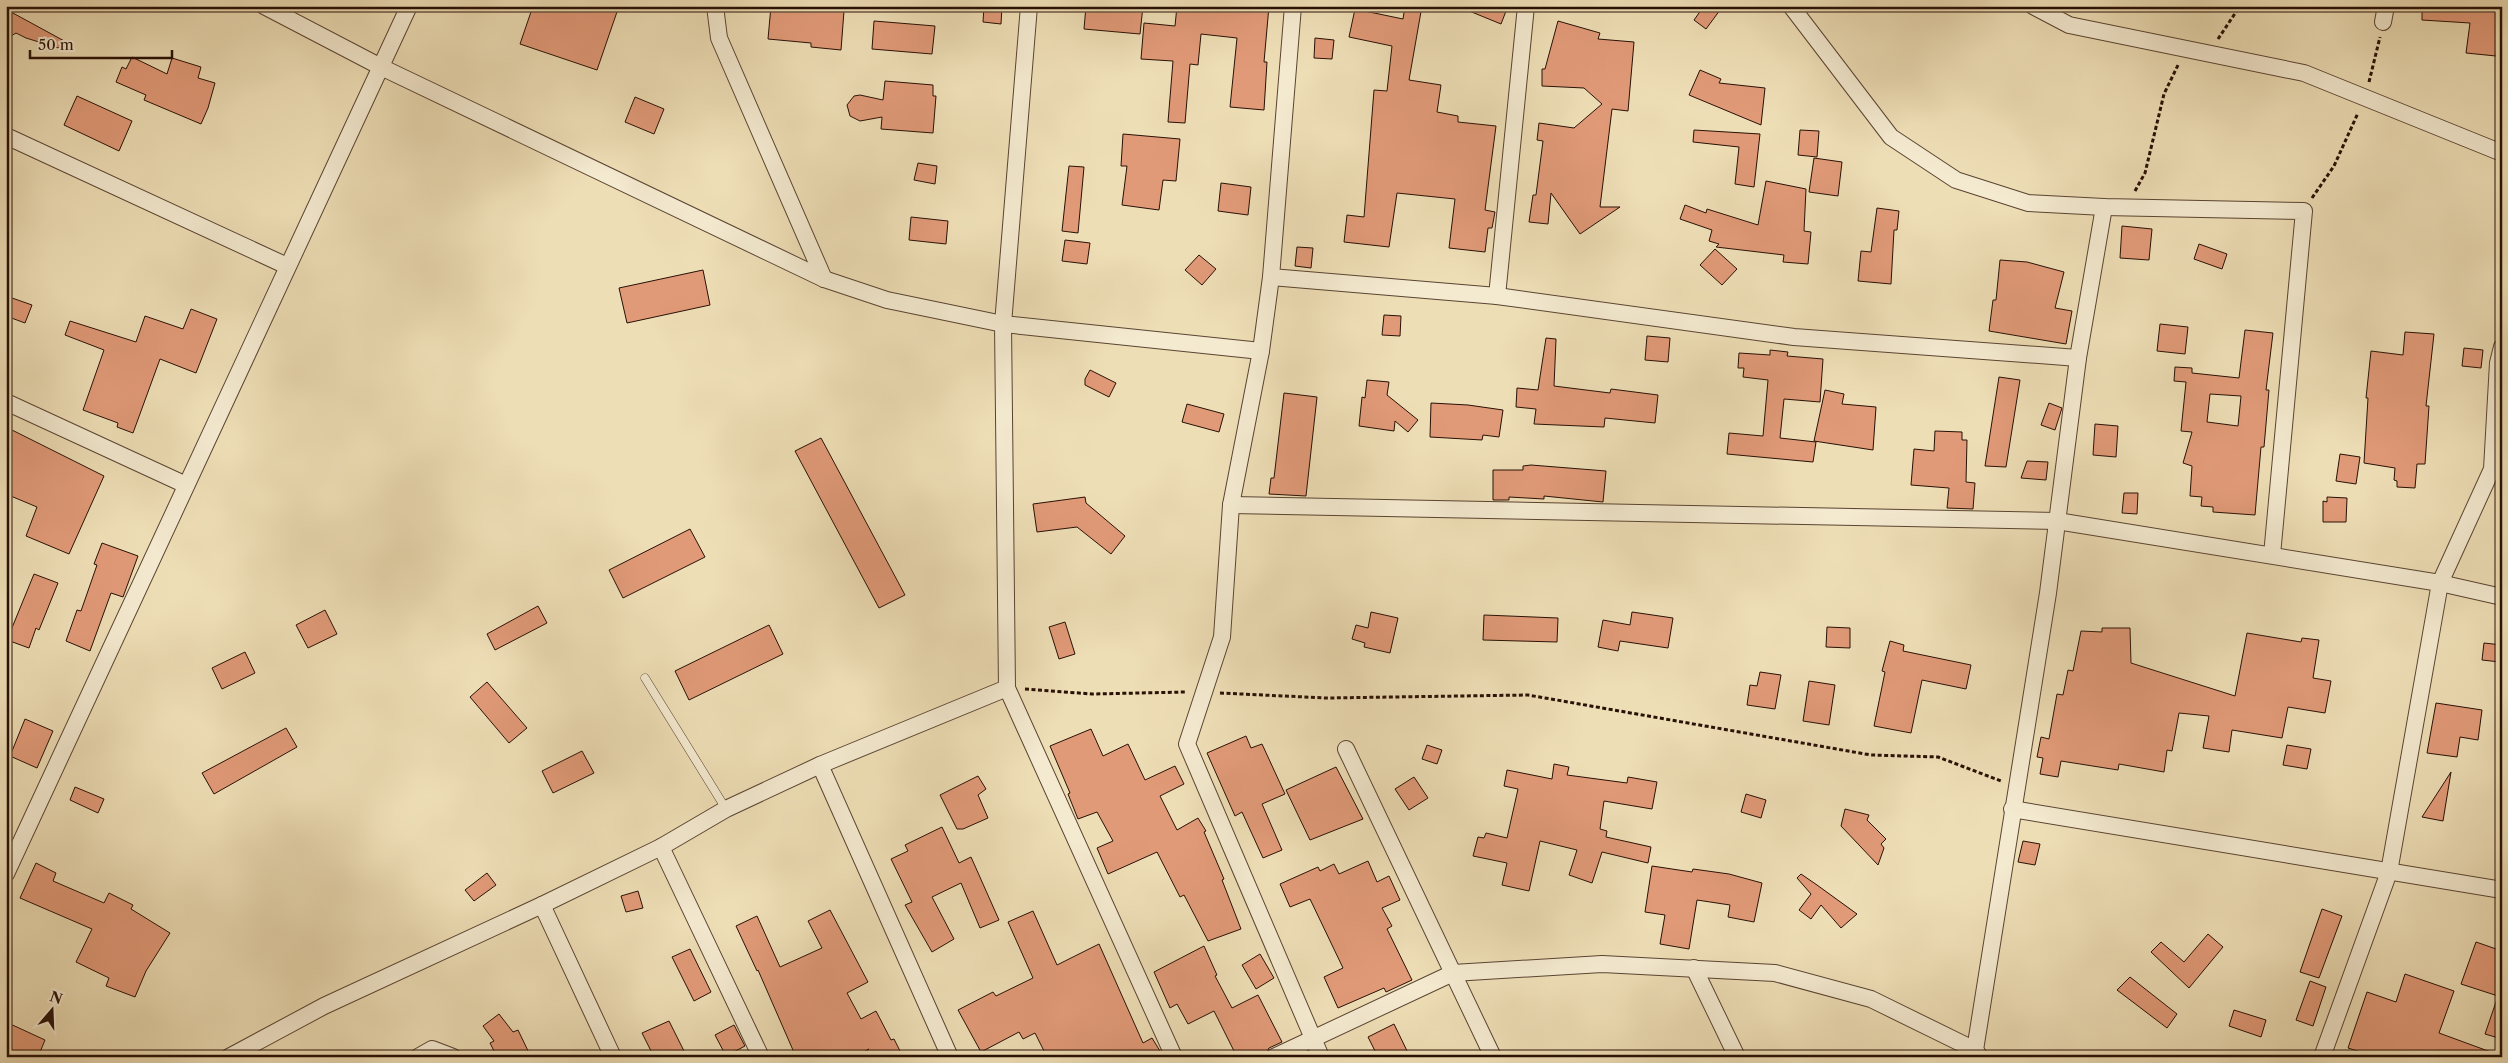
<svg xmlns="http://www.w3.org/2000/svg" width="2508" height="1063" viewBox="0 0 2508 1063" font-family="'Libre Caslon Text',serif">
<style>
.building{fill:#e19a78;stroke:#281005;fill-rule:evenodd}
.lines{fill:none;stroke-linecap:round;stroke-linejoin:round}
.service-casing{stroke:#5a4431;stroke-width:9}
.minor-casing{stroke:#5a4431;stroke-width:18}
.path{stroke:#281005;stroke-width:3;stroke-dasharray:4 2.5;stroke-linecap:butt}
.service{stroke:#f4ead0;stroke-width:8}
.minor{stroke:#f4ead0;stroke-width:16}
</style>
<rect width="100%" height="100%" fill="#eedeb6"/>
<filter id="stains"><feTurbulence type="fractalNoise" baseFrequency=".004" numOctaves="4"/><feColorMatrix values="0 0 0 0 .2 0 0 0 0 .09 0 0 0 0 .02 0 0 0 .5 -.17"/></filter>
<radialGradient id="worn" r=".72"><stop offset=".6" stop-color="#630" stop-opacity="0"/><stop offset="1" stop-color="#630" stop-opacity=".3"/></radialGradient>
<g class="building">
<polygon points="533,6 619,6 597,70 520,44"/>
<polygon points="771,6 803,6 844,11 841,50 811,47 811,43 768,39"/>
<polygon points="984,6 1002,6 1001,24 983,22"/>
<polygon points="1086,6 1143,6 1140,34 1084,29"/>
<polygon points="1177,6 1269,6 1264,62 1267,62 1264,110 1230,107 1237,38 1201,34 1198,65 1190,64 1185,123 1168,122 1173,61 1141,59 1144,23 1175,26"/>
<polygon points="1405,6 1422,6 1409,80 1441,85 1437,112 1458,116 1458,122 1496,126 1485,210 1495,212 1492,228 1488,228 1485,252 1449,248 1455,199 1397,193 1389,247 1344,242 1347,215 1364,217 1374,90 1387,91 1392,46 1349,37 1355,9 1403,19"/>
<polygon points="1457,6 1508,6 1501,24"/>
<polygon points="1704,6 1723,6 1706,29 1694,20"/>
<polygon points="2422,6 2502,6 2496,56 2466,53 2470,23 2422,20"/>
<polygon points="11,12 68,43 65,50 26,38 16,33 6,39 6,20"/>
<polygon points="874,21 935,26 932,54 872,49"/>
<polygon points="1558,21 1600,33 1598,39 1634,42 1628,111 1612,109 1600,207 1620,207 1580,234 1551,193 1548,224 1529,222 1533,195 1536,195 1543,141 1537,140 1539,123 1574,128 1602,104 1584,88 1542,86 1542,69 1545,69"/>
<polygon points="1315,38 1334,40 1332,59 1314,58"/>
<polygon points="132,57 167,74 172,58 201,67 198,78 215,83 208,108 201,124 144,100 146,95 116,82 122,67 126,69"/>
<polygon points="1700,70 1721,79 1719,83 1765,88 1761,125 1689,95"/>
<polygon points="885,81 933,85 933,96 936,96 933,133 881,129 882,117 860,121 850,116 847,105 854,96 860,95 883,100"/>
<polygon points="77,96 132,121 119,151 64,125"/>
<polygon points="635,97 664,109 654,134 625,122"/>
<polygon points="1694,130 1760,134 1754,187 1735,184 1739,147 1693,142"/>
<polygon points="1800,130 1819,131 1817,157 1798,155"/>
<polygon points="1123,134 1180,139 1176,181 1163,180 1159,210 1122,205 1127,166 1121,166"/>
<polygon points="1814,158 1842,162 1838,196 1809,192"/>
<polygon points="918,163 937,166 935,184 914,180"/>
<polygon points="1069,166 1084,167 1078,233 1062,231"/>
<polygon points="1766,181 1806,189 1804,231 1811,232 1808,264 1783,262 1784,255 1716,247 1719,244 1709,241 1712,230 1680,219 1685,205 1706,213 1707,209 1758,225"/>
<polygon points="1221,183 1251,187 1248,215 1218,211"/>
<polygon points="1877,208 1899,211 1897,230 1894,230 1891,284 1858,281 1861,251 1871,252"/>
<polygon points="911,217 948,221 946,244 909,240"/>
<polygon points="2122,226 2152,229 2149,260 2120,258"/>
<polygon points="1065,240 1090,243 1087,264 1062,261"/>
<polygon points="2199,244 2227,254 2222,269 2194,259"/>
<polygon points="1297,247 1313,248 1311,268 1295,266"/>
<polygon points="1715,249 1737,269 1722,285 1700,265"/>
<polygon points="1199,255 1216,269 1202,285 1185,270"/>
<polygon points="2000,260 2027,262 2064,272 2055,308 2072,311 2066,344 1989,331 1993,300 1996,300"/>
<polygon points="703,270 710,305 627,323 619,288"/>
<polygon points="12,298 32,305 25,323 6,316"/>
<polygon points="191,309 217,319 196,373 160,359 133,433 117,427 118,423 83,410 104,350 65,335 70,321 136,342 145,316 183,329"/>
<polygon points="1384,315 1401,316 1400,336 1382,335"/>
<polygon points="2160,324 2188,327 2185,354 2157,351"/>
<path d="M2245,330L2273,333L2266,390H2269L2264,447H2261L2255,515L2213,512V507L2201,506L2202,497L2190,496L2192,466L2183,463L2192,432L2181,431L2186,382L2174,381L2175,367L2192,368V373L2239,378ZM2210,394L2241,396L2238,426L2207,422Z"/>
<polygon points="2405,332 2434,334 2426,406 2429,406 2425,464 2417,464 2415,488 2397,487 2397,481 2394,480 2395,468 2364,463 2368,398 2366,398 2371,351 2403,355"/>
<polygon points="1647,336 1670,338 1668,362 1645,360"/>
<polygon points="1546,338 1556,339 1554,386 1610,393 1611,389 1658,395 1655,423 1605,418 1604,427 1534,424 1536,409 1516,407 1517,388 1538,390"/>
<polygon points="2464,348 2483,350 2481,368 2462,366"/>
<polygon points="1770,350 1788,352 1787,356 1823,359 1820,402 1784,399 1780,438 1816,442 1813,462 1727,454 1729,433 1763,436 1768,380 1743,377 1744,368 1738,368 1739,353 1770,355"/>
<polygon points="1090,370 1116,383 1109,397 1085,385 1085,379"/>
<polygon points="1999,377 2020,380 2006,467 1985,466"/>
<polygon points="1367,380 1389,382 1387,395 1418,420 1408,432 1395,421 1394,431 1359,426 1362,397 1365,398"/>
<polygon points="1825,390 1844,394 1842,404 1876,407 1873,450 1814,441"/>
<polygon points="1284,393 1317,397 1306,496 1269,494 1271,478 1274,478"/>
<polygon points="1431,403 1468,405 1503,410 1499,437 1483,435 1482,440 1430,437"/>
<polygon points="2049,403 2062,408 2055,430 2041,425"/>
<polygon points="1187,404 1224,414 1219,432 1182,422"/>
<polygon points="2095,424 2118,426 2116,457 2093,455"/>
<polygon points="6,427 104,476 69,554 26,536 37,507 6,494"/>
<polygon points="1935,431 1962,432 1962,440 1967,440 1966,482 1975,483 1973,509 1947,508 1949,488 1911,485 1914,449 1934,451"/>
<polygon points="821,438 905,595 879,608 795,451"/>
<polygon points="2340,454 2360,457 2356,484 2336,481"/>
<polygon points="2027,461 2048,462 2046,480 2021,478"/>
<polygon points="1531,465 1606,471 1603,502 1544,496 1544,499 1509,497 1509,500 1493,500 1493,470 1523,470 1523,466"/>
<polygon points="2124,493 2138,493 2137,514 2122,513"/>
<polygon points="1085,497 1086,503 1125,536 1111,554 1077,527 1037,532 1033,504"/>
<polygon points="2327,497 2347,498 2346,522 2323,522 2323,501 2327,502"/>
<polygon points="690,529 705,557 623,598 609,570"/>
<polygon points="102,543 138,556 123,597 111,593 90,651 66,641 77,610 81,611 97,565 94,564"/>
<polygon points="34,574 58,583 39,630 36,628 29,648 7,640"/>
<polygon points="538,606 547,623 495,650 487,634"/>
<polygon points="325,610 337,634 308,648 296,625"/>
<polygon points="1371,612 1398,618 1390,653 1364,647 1365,643 1352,639 1356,625 1368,628"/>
<polygon points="1632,612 1673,618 1668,648 1620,641 1618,651 1598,647 1603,620 1630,625"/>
<polygon points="1484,615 1558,618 1557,642 1483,640"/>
<polygon points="1065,622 1075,654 1059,659 1049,627"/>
<polygon points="769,625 783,654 689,700 675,671"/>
<polygon points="1827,627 1850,628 1850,648 1826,647"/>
<polygon points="2102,628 2130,628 2131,663 2235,696 2247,633 2301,642 2302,638 2319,640 2313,678 2331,681 2325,713 2288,707 2282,738 2232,730 2229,752 2203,748 2209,716 2179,713 2172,751 2167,750 2164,772 2119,764 2118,770 2061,761 2058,777 2040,774 2043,758 2037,757 2041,737 2049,739 2057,694 2063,695 2068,670 2073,671 2081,631 2102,632"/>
<polygon points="1890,641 1904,645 1903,651 1971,665 1966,689 1922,680 1911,733 1874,726 1885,672 1882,671"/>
<polygon points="2484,643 2502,645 2500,662 2482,660"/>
<polygon points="245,652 255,673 222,689 212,668"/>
<polygon points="1760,672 1781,675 1775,709 1747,705 1750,685 1757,686"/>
<polygon points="1809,681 1835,685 1829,725 1803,721"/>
<polygon points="487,682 527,728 509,743 470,697"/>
<polygon points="2436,703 2482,710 2478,740 2460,737 2457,757 2427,753"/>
<polygon points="25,719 53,731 37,768 10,756"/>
<polygon points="286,728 297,747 214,794 202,773"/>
<polygon points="1091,729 1103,756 1128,744 1145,780 1175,766 1184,784 1160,796 1177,830 1198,818 1206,831 1204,832 1224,879 1222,880 1241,929 1208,941 1184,895 1180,897 1157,852 1108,874 1097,848 1113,841 1097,812 1078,819 1068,794 1070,793 1050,746"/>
<polygon points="1246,736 1251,748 1262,744 1285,794 1262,804 1282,850 1263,858 1242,812 1235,816 1207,753"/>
<polygon points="1427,745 1442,750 1437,764 1422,759"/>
<polygon points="2287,745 2311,749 2307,769 2283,765"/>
<polygon points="582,751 594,773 553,793 542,771"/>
<polygon points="1554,764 1569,767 1567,775 1627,783 1628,777 1657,782 1652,809 1604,801 1600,829 1607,831 1606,837 1651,847 1648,863 1602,852 1592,883 1569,875 1577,850 1540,841 1529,891 1502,885 1507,863 1473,856 1478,837 1484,838 1486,833 1507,838 1518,789 1504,786 1507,770 1552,779"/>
<polygon points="1336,767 1363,819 1310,840 1286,790"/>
<polygon points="2451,772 2443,821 2422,817"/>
<polygon points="978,776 986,789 978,795 988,818 963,829 957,829 940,795"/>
<polygon points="1414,777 1428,798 1409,810 1395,789"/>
<polygon points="75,787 104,799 98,813 70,800"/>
<polygon points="1746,794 1766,800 1761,818 1741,812"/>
<polygon points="1845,809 1869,815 1867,820 1886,839 1881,844 1884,848 1878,865 1841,826"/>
<polygon points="942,827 959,863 971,857 999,920 980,928 961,883 932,897 954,939 932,952 905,905 912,902 891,859 908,851 905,845"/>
<polygon points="2023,841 2040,844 2035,865 2018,862"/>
<polygon points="1368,861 1377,882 1389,876 1400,900 1382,908 1392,926 1387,929 1412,980 1386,992 1384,988 1338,1008 1324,977 1343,968 1310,899 1290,907 1280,884 1318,867 1320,871 1334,864 1339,874"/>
<polygon points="36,863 56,873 53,881 104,903 109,893 133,905 131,909 170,933 146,971 135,997 106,986 109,978 76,962 92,929 20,898"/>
<polygon points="1652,866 1692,872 1693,869 1729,874 1762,883 1754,922 1728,917 1730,905 1697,900 1689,949 1660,944 1665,915 1645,912"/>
<polygon points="487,873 496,885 474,901 465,890"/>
<polygon points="1801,874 1817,885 1857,914 1841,928 1821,905 1811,919 1799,910 1811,894 1797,878"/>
<polygon points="638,891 643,908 626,912 621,896"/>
<polygon points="2322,909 2342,916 2319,978 2300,972"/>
<polygon points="830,910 868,982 847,993 861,1019 876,1011 891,1040 894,1039 901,1053 898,1054 900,1057 856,1057 869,1049 855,1057 796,1057 758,970 757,971 736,926 757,916 780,967 822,948 808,921"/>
<polygon points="1033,911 1057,965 1099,944 1143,1043 1152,1038 1160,1051 1152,1057 1047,1057 1035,1033 1023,1039 1019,1032 981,1052 958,1010 993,992 996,996 1033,978 1008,922"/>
<polygon points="2208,934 2223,947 2189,988 2151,952 2161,942 2184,962"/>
<polygon points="2476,942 2502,951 2502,1039 2485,1034 2498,996 2461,984"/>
<polygon points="1204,946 1217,975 1215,976 1232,1008 1258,995 1282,1042 1269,1048 1264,1057 1237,1057 1214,1011 1188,1024 1177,1004 1170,1008 1154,972"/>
<polygon points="690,949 711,992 694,1001 672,957"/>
<polygon points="1260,954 1274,978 1256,989 1242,965"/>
<polygon points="2405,974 2454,991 2439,1033 2499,1055 2499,1057 2376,1057 2348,1048 2367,992 2396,1002"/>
<polygon points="2130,977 2177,1014 2167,1028 2117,990"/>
<polygon points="2310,981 2326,987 2313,1026 2296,1020"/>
<polygon points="2234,1010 2266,1020 2261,1037 2229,1026"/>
<polygon points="499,1014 513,1032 518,1030 531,1057 497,1057 490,1043 494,1041 483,1026"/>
<polygon points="669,1021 687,1057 654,1057 642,1033"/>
<polygon points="6,1022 45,1040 38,1057 6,1057"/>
<polygon points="1394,1024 1410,1057 1378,1057 1368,1037"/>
<polygon points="734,1025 745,1046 726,1056 715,1035"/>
</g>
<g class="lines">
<g class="service-casing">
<polyline id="service" points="645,678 726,809"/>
</g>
<g class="minor-casing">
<g id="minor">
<polyline points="264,6 381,67 824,279 887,300 1003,324 1261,351"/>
<polyline points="715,6 719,38 824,279"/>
<polyline points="1029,6 1003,324 1007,688 1174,1057"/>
<polyline points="1293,6 1271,277 1261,351 1231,505 1222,637 1187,744 1321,1057"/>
<polyline points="1791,6 1891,137 1956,180 2028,203 2104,207 2304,211 2272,555"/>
<polyline points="2033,6 2069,25 2304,73 2502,153"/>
<polyline points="2383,22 2386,6"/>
<polyline points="6,136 287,266"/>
<polyline points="1271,277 1497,296 1794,337 2078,358"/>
<polyline points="1497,296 1526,6"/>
<polyline points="6,402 186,485"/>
<polyline points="1231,505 2057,521 2440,583 2502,597"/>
<polyline points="1346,749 1493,1057"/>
<polyline points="820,765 950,1057"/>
<polyline points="2012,809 2502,890"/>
<polyline points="661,847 761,1057"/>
<polyline points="6,874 409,6"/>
<polyline points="542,905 613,1057"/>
<polyline points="1694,968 1737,1057"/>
<polyline points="1975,1050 2048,593 2078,358 2104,207"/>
<polyline points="229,1057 324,1006 542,905 661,847 726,809 820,765 1007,688"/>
<polyline points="418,1057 432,1049 453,1057"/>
<polyline points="1274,1057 1453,973 1602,964 1775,973 1871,999 1975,1050 1980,1057"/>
<polyline points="2322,1057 2389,872 2440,583 2492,469 2498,363 2502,347"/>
</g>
</g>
<g class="path">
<polyline points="2218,39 2240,6"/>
<polyline points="2369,82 2380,37"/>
<polyline points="2135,191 2145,173 2164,94 2179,63"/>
<polyline points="2312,198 2334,166 2358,113"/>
<polyline points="1025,689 1092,694 1186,692"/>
<polyline points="1220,693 1326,698 1528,695 1871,755 1938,757 2001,781"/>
</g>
<use href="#service" class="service"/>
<use href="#minor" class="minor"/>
</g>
<rect width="2508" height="1063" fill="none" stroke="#eedeb6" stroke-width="25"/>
<rect x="8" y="8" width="2493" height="1048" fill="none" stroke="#281005" stroke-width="2.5"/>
<rect x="12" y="12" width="2483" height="1038" fill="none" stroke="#281005"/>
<g transform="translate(52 1010) rotate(19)" stroke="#f4ead0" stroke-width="4" paint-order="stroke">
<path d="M0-4L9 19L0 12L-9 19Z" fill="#281005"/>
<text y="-8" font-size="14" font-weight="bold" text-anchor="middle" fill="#281005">N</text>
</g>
<path d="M30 50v8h142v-8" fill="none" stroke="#281005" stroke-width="2.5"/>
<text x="38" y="50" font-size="15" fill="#281005" stroke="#f4ead0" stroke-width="4" paint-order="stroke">50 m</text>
<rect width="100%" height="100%" filter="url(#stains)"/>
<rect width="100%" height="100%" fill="url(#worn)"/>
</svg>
